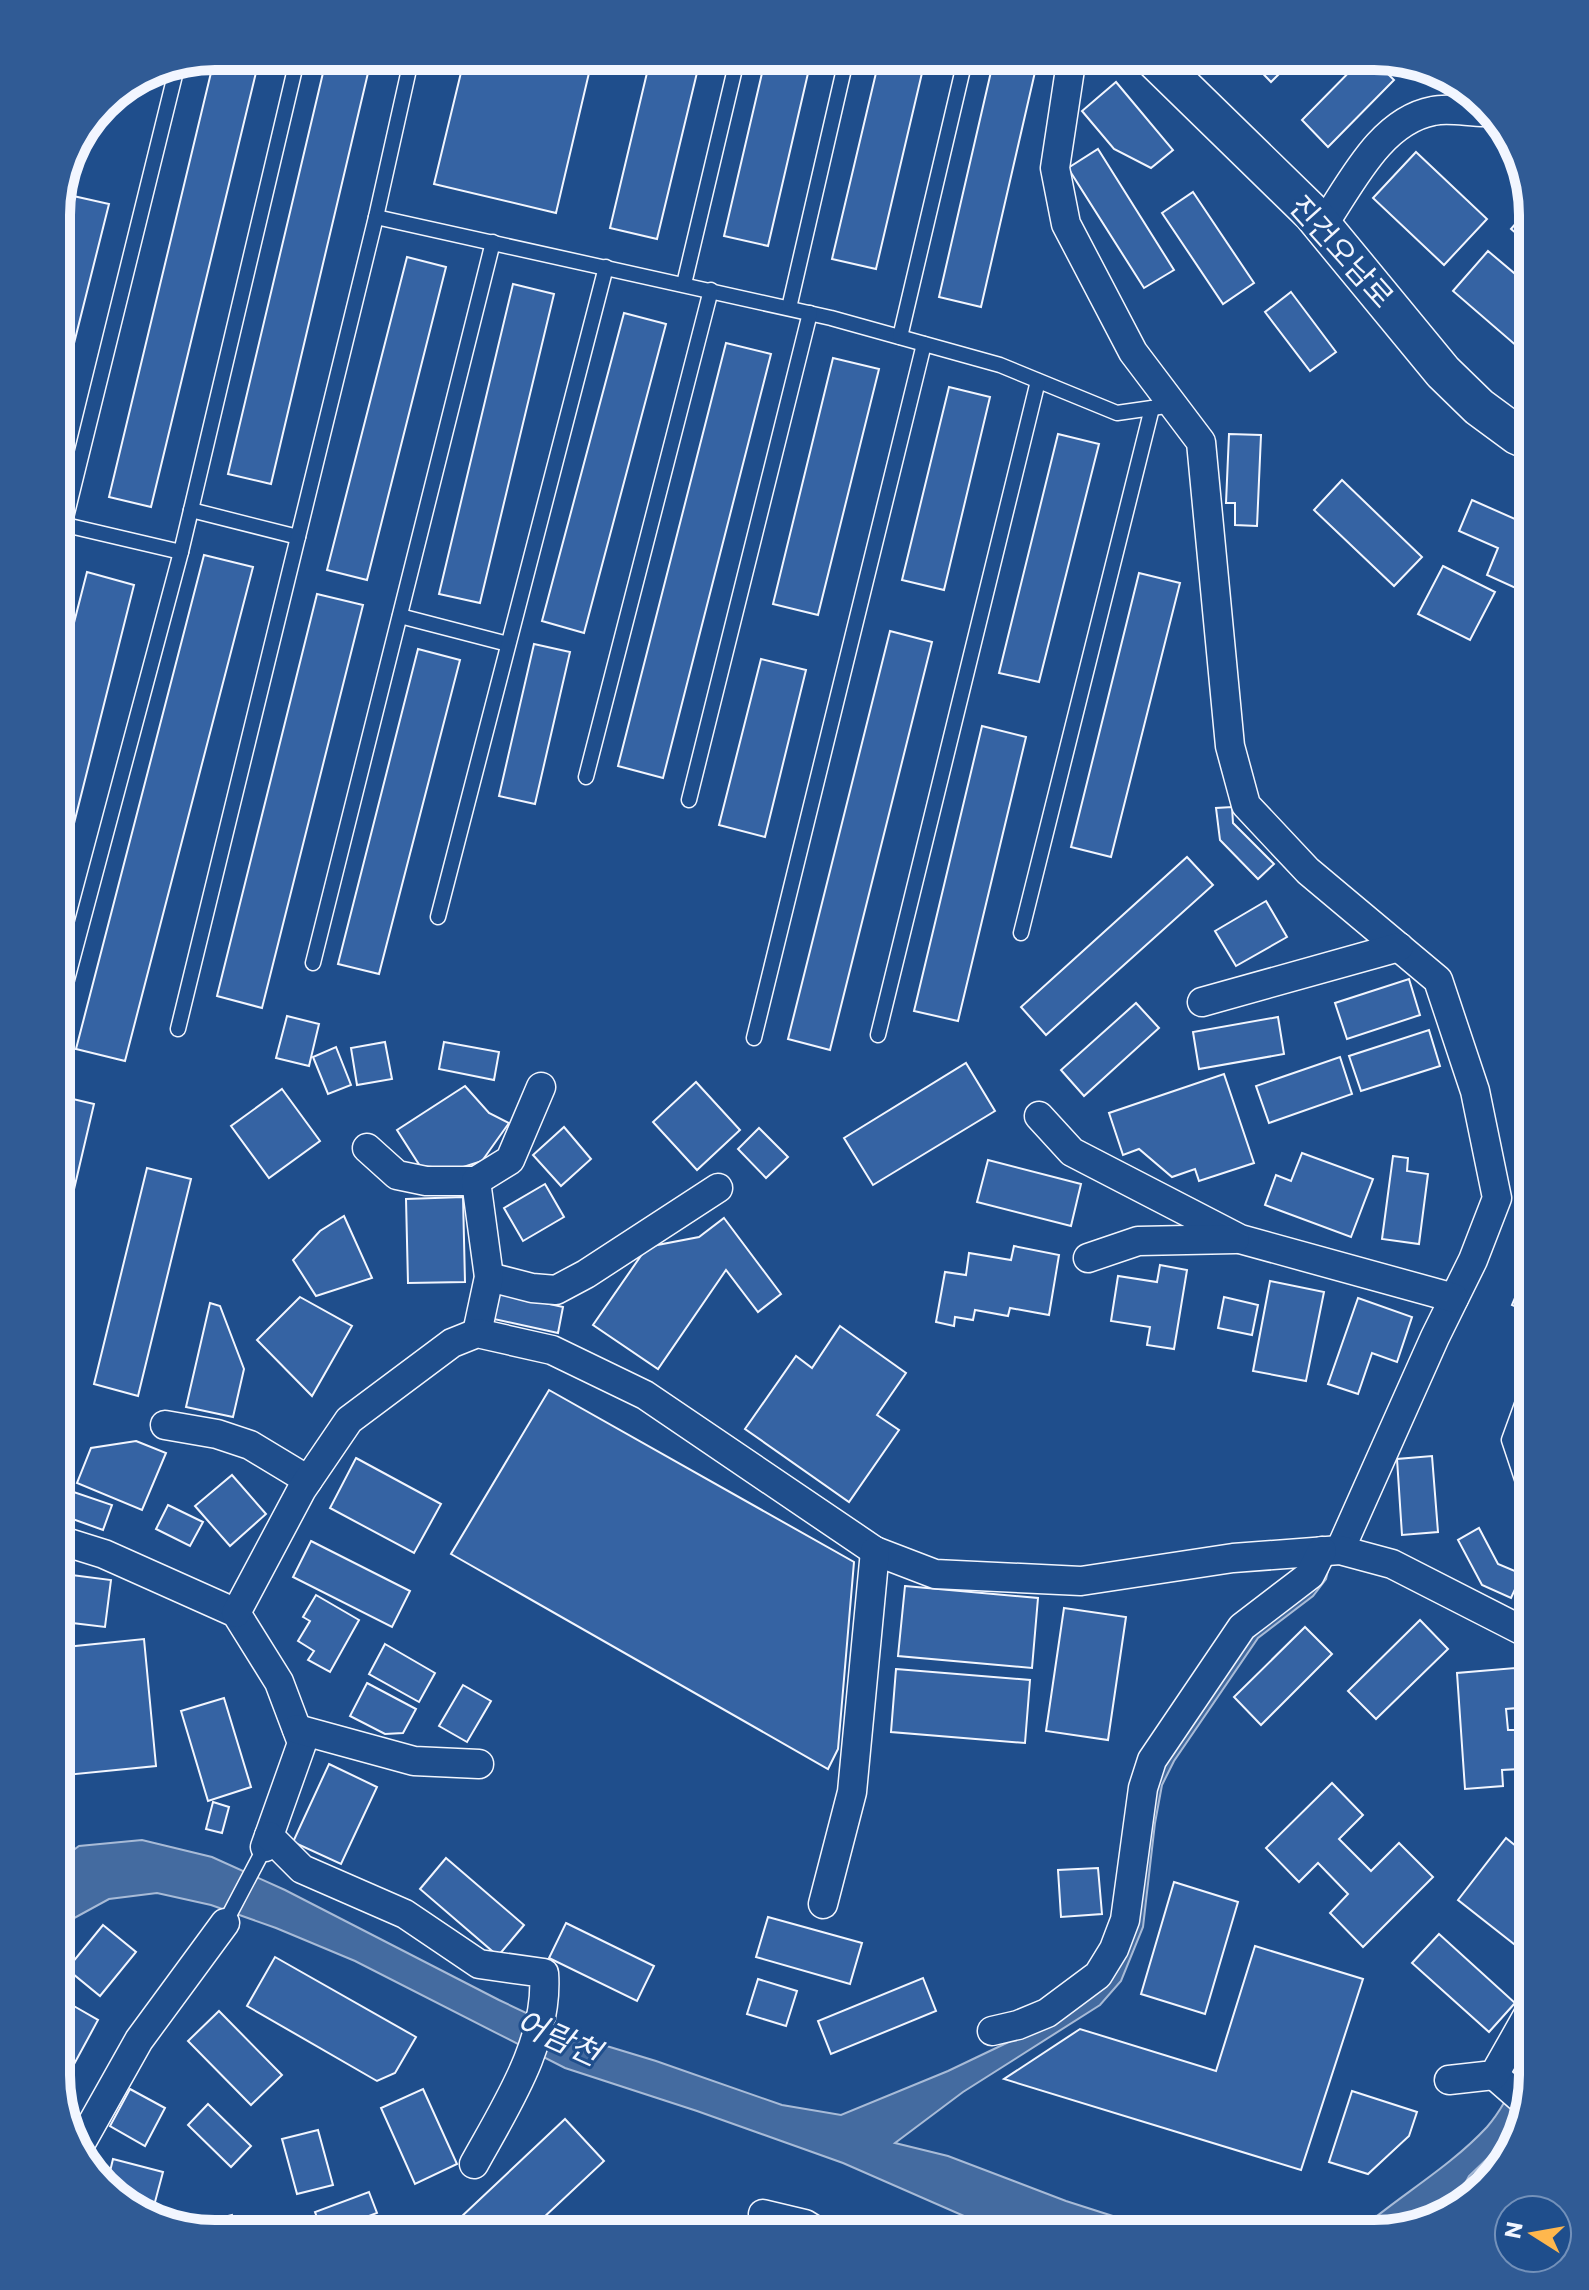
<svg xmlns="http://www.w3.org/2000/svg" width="1589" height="2290" viewBox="0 0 1589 2290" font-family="Commissioner,'Noto Sans KR',sans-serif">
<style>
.water{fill:#446ba0;stroke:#a8bbd7;stroke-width:2}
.building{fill:#3563a3;stroke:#f2f6ff;stroke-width:2}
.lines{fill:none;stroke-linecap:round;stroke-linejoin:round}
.lane-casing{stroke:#f2f6ff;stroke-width:17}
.street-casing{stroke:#f2f6ff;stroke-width:31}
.secondary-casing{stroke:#f2f6ff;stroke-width:41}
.lane{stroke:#1f4e8c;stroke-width:14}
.street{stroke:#1f4e8c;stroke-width:28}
.secondary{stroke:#1f4e8c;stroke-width:38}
.labels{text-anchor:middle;stroke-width:6;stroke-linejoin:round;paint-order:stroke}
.street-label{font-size:30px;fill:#f2f6ff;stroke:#1f4e8c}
.water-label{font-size:32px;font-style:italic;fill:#f2f6ff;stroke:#1f4e8c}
.rim{fill:none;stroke:#f2f6ff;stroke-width:10}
</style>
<rect width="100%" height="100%" fill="#1f4e8c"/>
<g class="water">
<polygon points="1330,1562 1326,1579 1313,1596 1258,1638 1174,1761 1162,1785 1155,1823 1143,1927 1121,1981 1100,2005 963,2092 895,2143 948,2156 1066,2201 1169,2234 1005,2234 843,2163 697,2111 565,2068 355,1961 276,1928 211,1905 157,1893 109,1899 56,1928 56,1863 79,1846 142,1840 212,1857 285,1890 499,2000 577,2037 656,2061 782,2105 841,2115 948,2071 1017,2038 1091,1996 1158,1769 1229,1652"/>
<path d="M1533,2045V2076L1518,2129L1469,2176L1449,2214L1375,2234H1355C1397,2197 1449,2168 1487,2127C1505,2107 1522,2070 1533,2045Z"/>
</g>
<g class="building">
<polygon points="215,56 260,56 151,507 109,497"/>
<polygon points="327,56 372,56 271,484 228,474"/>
<polygon points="465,56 593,56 556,213 434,184"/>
<polygon points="651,56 701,56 657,239 610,228"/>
<polygon points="766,56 812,56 768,246 724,236"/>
<polygon points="880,56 926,56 876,269 832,259"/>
<polygon points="1246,56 1297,56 1271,82"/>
<polygon points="1365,56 1370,56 1394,80 1328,147 1302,120"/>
<polygon points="993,63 1035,72 981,307 939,297"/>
<polygon points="1116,82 1173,150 1151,168 1114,149 1082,111"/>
<polygon points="1098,149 1174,270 1144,288 1068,168"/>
<polygon points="1416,152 1487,219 1444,265 1373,198"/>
<polygon points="1193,192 1254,283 1223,304 1162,213"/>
<polygon points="60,193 109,204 56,415 56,204"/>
<polygon points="1531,206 1533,215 1533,248 1511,229"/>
<polygon points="1488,251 1533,289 1533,360 1453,291"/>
<polygon points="407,257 446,267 367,580 327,570"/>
<polygon points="513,284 554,294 480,603 439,594"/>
<polygon points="1291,292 1336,352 1310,371 1265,312"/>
<polygon points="624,313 666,324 584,633 542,621"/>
<polygon points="726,343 771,354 663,778 618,766"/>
<polygon points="833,358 879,369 818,615 773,604"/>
<polygon points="949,387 990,397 944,590 902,580"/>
<polygon points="1058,434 1099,444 1039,682 999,673"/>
<polygon points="1229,434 1261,435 1257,526 1235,525 1235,503 1226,503"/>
<polygon points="1342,480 1422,557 1394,586 1314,510"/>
<polygon points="1472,500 1533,527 1533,580 1527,593 1487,575 1498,548 1459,531"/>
<polygon points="204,555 253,567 125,1061 76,1049"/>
<polygon points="1443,566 1495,592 1470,640 1418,614"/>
<polygon points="87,572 134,585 56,895 56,693"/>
<polygon points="1139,573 1180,583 1111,857 1071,847"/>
<polygon points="317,594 363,605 262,1008 217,996"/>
<polygon points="890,631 932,642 830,1050 788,1039"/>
<polygon points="534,644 570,652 535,804 499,796"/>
<polygon points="418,649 460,660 379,974 338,964"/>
<polygon points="761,659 806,670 765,837 719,825"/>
<polygon points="982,726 1026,737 958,1021 914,1011"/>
<polygon points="1232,807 1233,823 1274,864 1258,879 1220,840 1216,808"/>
<polygon points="1187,857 1213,885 1046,1035 1021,1007"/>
<polygon points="1266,901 1287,937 1236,966 1215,931"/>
<polygon points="1409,979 1420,1015 1347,1039 1335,1003"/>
<polygon points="1136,1003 1159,1028 1084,1096 1061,1070"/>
<polygon points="287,1016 319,1024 309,1066 276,1058"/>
<polygon points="1278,1017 1284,1054 1199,1069 1193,1032"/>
<polygon points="1429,1030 1440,1066 1361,1091 1349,1056"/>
<polygon points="385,1042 392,1079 357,1085 351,1048"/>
<polygon points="444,1042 499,1052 494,1080 439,1069"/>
<polygon points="336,1047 351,1085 328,1094 313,1057"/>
<polygon points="1340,1057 1352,1094 1269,1123 1256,1086"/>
<polygon points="966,1063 995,1111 873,1185 844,1138"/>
<polygon points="1224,1074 1254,1163 1199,1181 1195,1169 1172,1177 1139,1149 1123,1155 1109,1113"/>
<polygon points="696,1082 740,1130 697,1170 653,1122"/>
<polygon points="465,1086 489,1113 509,1123 482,1161 457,1169 420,1166 397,1130"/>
<polygon points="282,1089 320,1141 269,1178 231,1126"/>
<polygon points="56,1095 94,1104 56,1266"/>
<polygon points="564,1127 591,1159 561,1186 533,1155"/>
<polygon points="759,1128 788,1157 766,1178 738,1149"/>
<polygon points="1302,1153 1373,1179 1351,1237 1265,1205 1276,1175 1291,1181"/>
<polygon points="1393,1156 1408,1158 1407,1171 1428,1174 1419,1244 1382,1239"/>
<polygon points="988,1160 1081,1184 1071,1226 977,1202"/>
<polygon points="147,1168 191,1179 138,1396 94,1384"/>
<polygon points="545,1184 564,1217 523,1241 504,1208"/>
<polygon points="463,1197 465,1282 408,1283 406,1199"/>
<polygon points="344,1216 372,1278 316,1296 293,1260 320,1231"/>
<polygon points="724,1218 781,1294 758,1312 726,1270 658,1369 593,1325 647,1247 699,1237"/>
<polygon points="1014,1246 1059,1255 1049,1315 1010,1308 1008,1316 975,1310 973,1320 955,1317 954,1326 936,1322 945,1272 966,1275 969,1253 1011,1260"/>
<polygon points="1533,1255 1533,1314 1512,1305"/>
<polygon points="1160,1265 1187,1270 1174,1349 1147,1345 1150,1327 1111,1321 1118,1276 1157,1282"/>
<polygon points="1270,1281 1324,1292 1306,1381 1253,1371"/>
<polygon points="500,1293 563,1307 558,1333 494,1319"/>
<polygon points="300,1297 352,1326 312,1396 257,1340"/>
<polygon points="1224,1297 1258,1305 1252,1335 1218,1328"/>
<polygon points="1358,1298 1412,1317 1397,1362 1372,1353 1358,1394 1328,1384"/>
<polygon points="210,1303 220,1306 244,1369 233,1417 186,1407"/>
<polygon points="840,1326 906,1373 877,1415 899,1430 849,1502 745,1429 796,1356 812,1368"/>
<polygon points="549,1390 854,1562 838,1749 828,1769 451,1554"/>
<polygon points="136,1441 166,1453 142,1510 77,1483 91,1448"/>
<polygon points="1432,1456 1438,1532 1402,1535 1397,1459"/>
<polygon points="356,1458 441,1504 414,1553 330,1508"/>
<polygon points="232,1475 266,1514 230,1546 195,1506"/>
<polygon points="56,1486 112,1505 103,1530 56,1513"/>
<polygon points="168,1505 203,1522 190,1546 156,1529"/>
<polygon points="1479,1528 1498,1564 1522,1574 1511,1598 1482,1585 1458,1540"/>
<polygon points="311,1541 410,1591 392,1627 293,1577"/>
<polygon points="56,1573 111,1580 105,1627 56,1621"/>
<polygon points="905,1586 1038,1598 1032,1668 898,1656"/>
<polygon points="316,1595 359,1620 330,1672 308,1660 314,1651 298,1641 310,1621 303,1617"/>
<polygon points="1064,1608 1126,1617 1108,1740 1046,1731"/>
<polygon points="1420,1620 1448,1649 1376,1719 1348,1691"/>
<polygon points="1305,1627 1332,1654 1261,1725 1234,1697"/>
<polygon points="144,1639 156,1766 56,1776 56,1648"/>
<polygon points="385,1644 435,1673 419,1702 369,1674"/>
<polygon points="1515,1668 1517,1708 1506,1709 1508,1730 1518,1730 1520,1769 1502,1770 1503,1786 1465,1789 1457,1673"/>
<polygon points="896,1669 1030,1680 1025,1743 891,1732"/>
<polygon points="367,1683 416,1709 403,1733 385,1734 350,1716"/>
<polygon points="463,1685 491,1701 467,1742 439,1726"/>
<polygon points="224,1698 251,1787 208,1801 181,1711"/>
<polygon points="329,1764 377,1787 341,1864 293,1842"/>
<polygon points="1332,1783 1363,1815 1339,1839 1371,1871 1399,1843 1433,1877 1363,1947 1330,1913 1348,1894 1318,1863 1299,1882 1266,1848"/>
<polygon points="213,1802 229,1807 222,1833 206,1829"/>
<polygon points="1506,1838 1533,1860 1533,1959 1458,1900"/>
<polygon points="446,1858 524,1925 498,1956 420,1889"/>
<polygon points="1098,1868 1102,1914 1061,1917 1058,1870"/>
<polygon points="1174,1882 1238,1902 1205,2014 1141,1994"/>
<polygon points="768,1917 862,1943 850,1984 756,1957"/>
<polygon points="566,1923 654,1966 637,2001 549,1958"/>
<polygon points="103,1925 136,1952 100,1996 67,1969"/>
<polygon points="1439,1934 1515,2003 1489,2032 1412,1963"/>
<polygon points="1255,1946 1363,1979 1301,2170 1004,2079 1080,2029 1216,2071"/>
<polygon points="275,1957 416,2037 395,2073 377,2081 247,2006"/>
<polygon points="56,1969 73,1988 59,2000 56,1997"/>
<polygon points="923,1978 936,2011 831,2054 818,2021"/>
<polygon points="758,1979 797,1991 786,2026 747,2014"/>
<polygon points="72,2005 98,2020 72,2068 56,2059 56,2035"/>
<polygon points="219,2011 282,2075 251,2105 188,2041"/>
<polygon points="130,2089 165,2108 145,2146 110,2126"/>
<polygon points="423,2089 457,2164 415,2184 381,2108"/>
<polygon points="1352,2091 1417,2112 1409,2136 1368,2174 1329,2162"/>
<polygon points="208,2104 251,2146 231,2167 188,2125"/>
<polygon points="565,2119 604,2161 526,2234 443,2234"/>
<polygon points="318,2130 333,2185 297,2194 282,2139"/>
<polygon points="113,2159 163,2172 151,2217 135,2212 107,2184"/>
<polygon points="369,2192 377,2213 323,2233 315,2212"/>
<polygon points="232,2215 237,2234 205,2234 185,2227"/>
</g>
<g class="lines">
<g class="lane-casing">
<g id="lane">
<polyline points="376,217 831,318 1000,365 1117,413 1173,405"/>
<polyline points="684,284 738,56"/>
<polyline points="789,308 847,56"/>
<polyline points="900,337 966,56"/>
<polyline points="191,510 298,56"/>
<polyline points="57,523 181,552 191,510 298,537"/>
<polyline points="56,558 178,63"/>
<polyline points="400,616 508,644"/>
<polyline points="586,777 711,290"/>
<polyline points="689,800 810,313"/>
<polyline points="438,917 606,267"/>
<polyline points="1021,933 1152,408"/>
<polyline points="313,963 493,242"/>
<polyline points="56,1021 181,552"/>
<polyline points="178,1029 376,217 412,56"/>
<polyline points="878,1035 1038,381"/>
<polyline points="754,1038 924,344"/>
<polyline points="1533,1490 1524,1485 1509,1440 1525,1396 1533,1390"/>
<polyline points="225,1923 265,1847"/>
</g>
</g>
<g class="street-casing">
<g id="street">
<polyline points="1072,56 1055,168 1066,224 1133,352 1201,442 1230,746 1246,805 1308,871 1438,980 1475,1091 1497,1198 1473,1260 1435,1337 1340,1550"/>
<path d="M1323,225C1351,184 1380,121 1433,111C1450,107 1471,113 1489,112"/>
<polyline points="1202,1002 1399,947"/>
<polyline points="1039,1116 1072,1152 1240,1239 1454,1298"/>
<polyline points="367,1148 397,1175 426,1181 477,1181"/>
<polyline points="1088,1258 1138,1241 1235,1239"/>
<polyline points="489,1277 532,1288 556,1290 586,1274 718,1188"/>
<polyline points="477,1333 489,1277 476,1181 510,1160 541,1087"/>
<polyline points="165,1425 217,1434 250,1445 308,1480"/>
<polyline points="56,1539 104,1554 236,1613 279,1682 302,1743 265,1847"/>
<polyline points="236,1613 302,1489 349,1420 452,1343 477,1333 552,1350 645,1395 875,1551 935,1574 1081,1581 1233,1558 1340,1550 1392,1564 1533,1636"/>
<polyline points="297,1729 414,1761 479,1764"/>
<path d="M269,1836L302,1869L405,1914L479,1964L544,1973C549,2041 506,2106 474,2164"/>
<polyline points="823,1904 852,1792 875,1551"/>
<polyline points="992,2031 1018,2025 1047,2013 1098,1975 1114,1949 1125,1920 1143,1788 1152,1760 1242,1627 1310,1575 1322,1551"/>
<polyline points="1494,2075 1526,2103"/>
<polyline points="1449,2080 1494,2075 1533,2006"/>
<polyline points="76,2152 139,2040 225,1923"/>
<polyline points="763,2214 805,2224 821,2234"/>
</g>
</g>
<g class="secondary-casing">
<polyline id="secondary" points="1151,56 1312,213 1443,372 1479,407 1517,435 1533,442"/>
</g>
<use href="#lane" class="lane"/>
<use href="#street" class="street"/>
<use href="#secondary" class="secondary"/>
</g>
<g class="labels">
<g class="street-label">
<text transform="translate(1341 252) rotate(48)" y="10">진건오남로</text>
</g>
<g class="water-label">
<text transform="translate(558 2038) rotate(24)" y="11">어람천</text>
</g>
</g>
<path d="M0 0H1589V2290H0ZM215 70H1374A145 145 0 0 1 1519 215V2075A145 145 0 0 1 1374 2220H215A145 145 0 0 1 70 2075V215A145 145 0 0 1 215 70Z" fill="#305b95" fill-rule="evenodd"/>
<path class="rim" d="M215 70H1374A145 145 0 0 1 1519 215V2075A145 145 0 0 1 1374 2220H215A145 145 0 0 1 70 2075V215A145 145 0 0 1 215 70Z"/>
<g transform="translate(1533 2234) rotate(281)"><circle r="38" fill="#1f4e8c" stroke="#7391ba" stroke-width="2"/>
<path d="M0-6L14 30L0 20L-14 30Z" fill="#ffb74d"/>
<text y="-12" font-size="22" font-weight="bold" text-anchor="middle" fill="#f2f6ff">N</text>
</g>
</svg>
